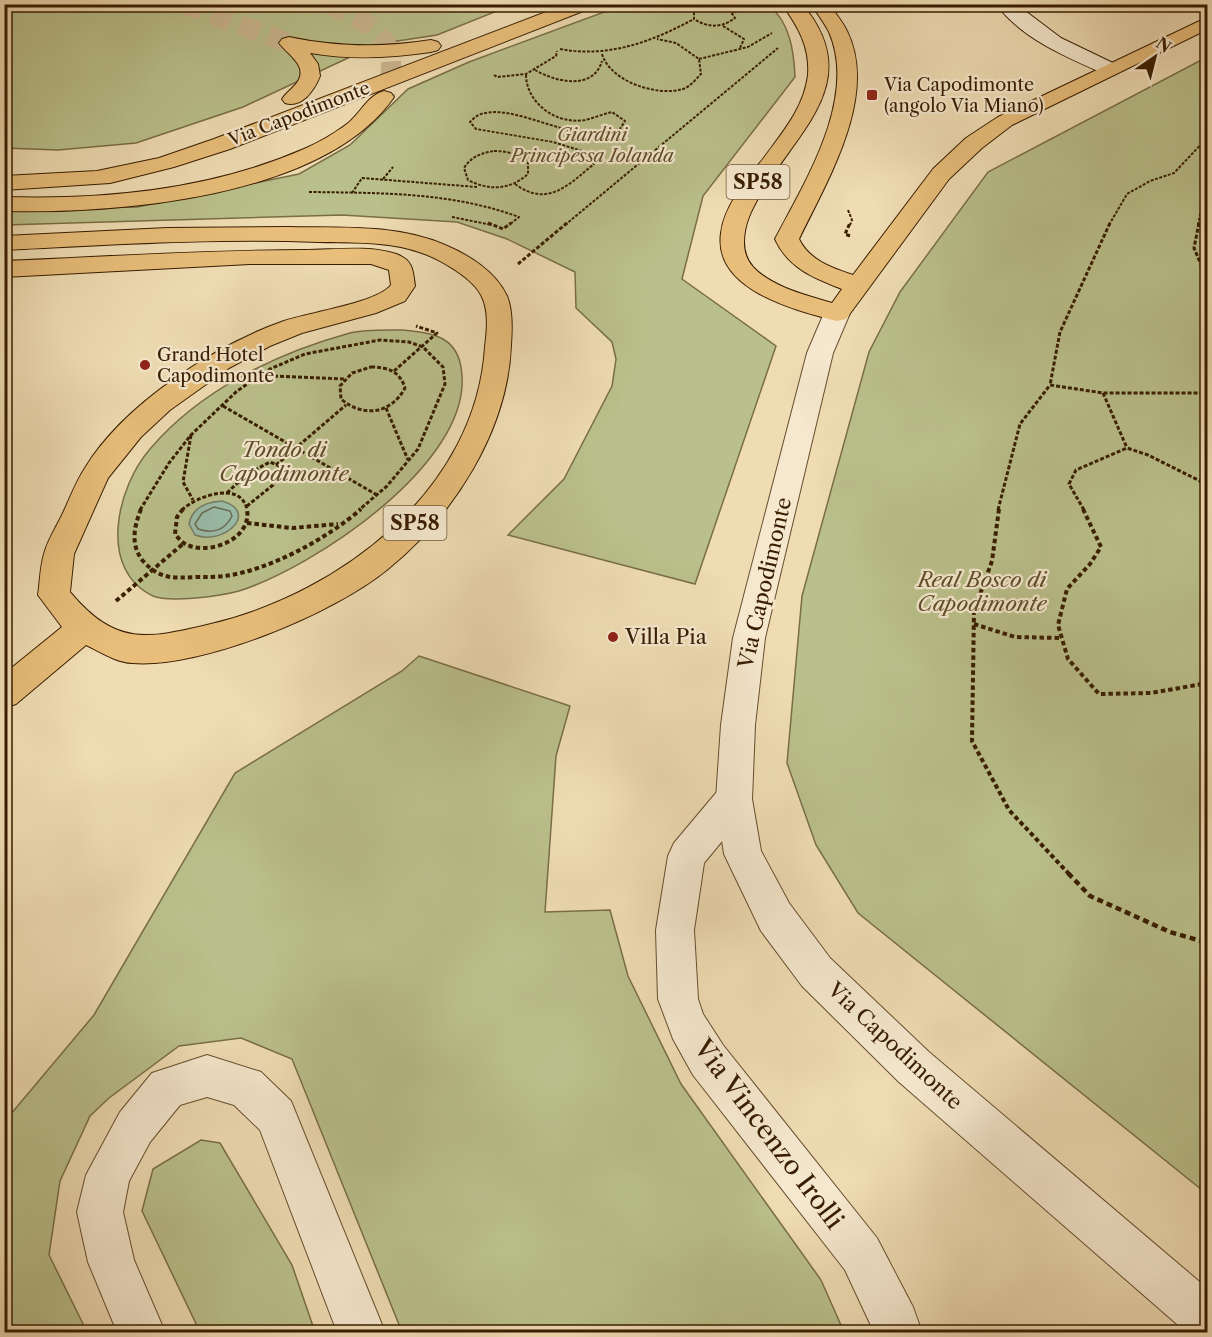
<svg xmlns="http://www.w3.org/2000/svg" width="1212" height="1337" viewBox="0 0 1212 1337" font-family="'Libre Caslon Text',serif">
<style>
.green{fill:#bac08b;stroke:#796e46;stroke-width:1.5}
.water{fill:#9abca9;stroke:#737c65;stroke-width:1.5}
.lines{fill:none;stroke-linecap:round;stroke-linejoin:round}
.shore{stroke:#696c54;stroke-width:1.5}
.motorway-tunnel{stroke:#cab68f;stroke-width:20;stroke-dasharray:20 10;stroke-linecap:butt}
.minor-casing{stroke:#664d2d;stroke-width:2}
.tertiary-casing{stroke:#664d2d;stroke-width:2}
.secondary-casing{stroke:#381d00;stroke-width:2}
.primary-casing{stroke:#381d00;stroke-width:2}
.motorway-casing{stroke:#381d00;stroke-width:2}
.path-far3{stroke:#381d00;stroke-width:2;stroke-dasharray:3 1.5;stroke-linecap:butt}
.path-far2{stroke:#381d00;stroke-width:3;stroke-dasharray:4 2;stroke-linecap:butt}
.path-far1{stroke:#381d00;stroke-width:4;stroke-dasharray:4.5 3;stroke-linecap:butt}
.path{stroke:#381d00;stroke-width:4.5;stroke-dasharray:6 4;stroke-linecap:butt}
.minor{fill:#f5e8ce;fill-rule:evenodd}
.tertiary{fill:#f5e8ce;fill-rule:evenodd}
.secondary{fill:#f5e8ce;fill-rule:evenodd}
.primary{fill:#e8be7a;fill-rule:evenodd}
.motorway{fill:#e8be7a;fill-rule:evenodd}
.poi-dot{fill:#8f2418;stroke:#f5e8ce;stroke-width:2}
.labels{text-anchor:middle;stroke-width:4.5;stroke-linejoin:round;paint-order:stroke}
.far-poi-label{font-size:18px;fill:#381d00;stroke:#f5e8ce;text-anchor:start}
.far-street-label{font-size:18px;fill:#381d00;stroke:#f5e8ce}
.far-park-label{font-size:18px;font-style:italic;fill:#5f4e2a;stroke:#f5e8ce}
.shield{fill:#f5e8ce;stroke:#715a3e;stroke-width:1.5}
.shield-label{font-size:20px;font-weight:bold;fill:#381d00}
.park-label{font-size:21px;font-style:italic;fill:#5f4e2a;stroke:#f5e8ce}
.street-label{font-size:21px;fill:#381d00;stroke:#f5e8ce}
.poi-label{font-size:21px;fill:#381d00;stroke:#f5e8ce;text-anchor:start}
.near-street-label{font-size:26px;fill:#381d00;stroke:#f5e8ce}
</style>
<rect width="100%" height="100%" fill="#efdcb3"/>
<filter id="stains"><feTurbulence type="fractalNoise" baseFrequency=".00333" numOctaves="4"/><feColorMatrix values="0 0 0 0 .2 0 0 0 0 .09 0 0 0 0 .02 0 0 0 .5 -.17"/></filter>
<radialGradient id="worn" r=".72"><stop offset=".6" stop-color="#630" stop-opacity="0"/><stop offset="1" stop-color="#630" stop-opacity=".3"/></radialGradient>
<g class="green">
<polygon points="5,5 512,5 437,35 378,44 243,107 136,143 58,150 5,148"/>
<path d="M623,5H768C790,21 794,52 795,77L703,196L682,279L776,346L695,584L508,535L564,479L612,386L616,359L612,342L576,308L575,272L507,239L457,222L342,215L5,225L4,209L137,207L299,174L350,145L408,89L469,62Z"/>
<polygon points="1207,57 1207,1194 858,913 816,845 787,763 802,596 869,352 900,292 988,172"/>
<path d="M403,330C435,333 460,337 462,376C468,465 314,567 239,591C221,596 170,603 153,596C97,569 117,487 150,449C200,390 277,353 350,333C366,329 386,330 403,330Z"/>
<polygon points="419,656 570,706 556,756 545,912 610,910 628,976 681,1084 821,1280 844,1332 402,1332 292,1059 241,1038 179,1046 109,1098 90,1116 60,1181 49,1255 87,1332 5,1332 5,1121 94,1015 235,773 402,671"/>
<polygon points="201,1140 220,1143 292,1265 315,1332 200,1332 142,1211 153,1169"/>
</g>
<path class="water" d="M222,501C260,512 224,546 195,535L189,524C192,508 206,502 222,501Z"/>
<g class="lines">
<path class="shore" d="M214,507L230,511L232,516C225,530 213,534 198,529L195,524L202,513Z"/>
<g class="motorway-tunnel">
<polyline points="184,4 289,43"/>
<path d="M328,4C374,24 406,42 384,97"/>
</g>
<g class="minor-casing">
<g id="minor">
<polygon points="734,782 747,787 752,799 747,811 704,863 694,930 698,999 703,1014 723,1045 877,1238 913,1307 922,1332 874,1332 845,1270 693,1075 673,1039 658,999 656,930 668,856 674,843 721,787"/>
<polygon points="207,1055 261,1072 291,1101 385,1332 337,1332 260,1130 234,1105 207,1097 180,1105 150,1142 129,1181 123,1212 134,1260 165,1332 117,1332 88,1262 77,1212 86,1175 120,1112 152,1073"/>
</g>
</g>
<g class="tertiary-casing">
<polygon id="tertiary" points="837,305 846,307 850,313 833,353 765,638 755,725 752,799 761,851 789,903 830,958 929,1052 1208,1289 1208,1332 1186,1332 899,1082 802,986 761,931 724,854 716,799 721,725 733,638 807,353 824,313 828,307"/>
</g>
<g class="secondary-casing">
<path id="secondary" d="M996,4H1016L1061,38L1117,65L1120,69L1117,73H1103C1066,57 1021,38 996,4Z"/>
</g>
<g class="primary-casing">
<g id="primary">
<polygon points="567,4 594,4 591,8 230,149 174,167 110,183 4,190 4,176 97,171 159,158 214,139"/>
<path d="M782,4H802C867,81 797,131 760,195C752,209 744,224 744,242C744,251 746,259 753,267C772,287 806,295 832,303L842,289C814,278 788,268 775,239C805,182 858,98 829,32C824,22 817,13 811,4H829C835,13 843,22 847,31C879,96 827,181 799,239C809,260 832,268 853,275L933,169L966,138L998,117L1208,17V29L1012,125L982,148L949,179L846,319L837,321C795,310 713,290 721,233C724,206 747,179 763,159C782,133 804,108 808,75C810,46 798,27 782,4Z"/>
<path d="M288,227C340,228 397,224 445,245C469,255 496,272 507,296C513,311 512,330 511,345C508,431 453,516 388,569C335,613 201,669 132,663C115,662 101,652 86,645L16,704L4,708V674L62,627L38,595C40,582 40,567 44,554C47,542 55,529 61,517C69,501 75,483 85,468C123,405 215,345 284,321C307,313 377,303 391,285L389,270L371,264H250L4,277V261C105,257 205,250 305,250C334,250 368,245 396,254C413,260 413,270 415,286L405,301L376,313L302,333L270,346L229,368L170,410L141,437L108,478L74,554L70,592C116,647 148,639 211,624C341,593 476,490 485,347C487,331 489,312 482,297C474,278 438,258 419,252C388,241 352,243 319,242C214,238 109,245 4,250V236L167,228Z"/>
</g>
</g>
<g class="motorway-casing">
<g id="motorway">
<path d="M289,37C337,47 382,48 431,40L438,42L441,46L438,50L431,52C390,58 351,60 310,53L318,64L320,76C314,91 302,108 285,103L282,99C286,93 291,90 296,84C310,67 289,56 279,43L282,39Z"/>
<path d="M384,91L391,93L394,97C324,198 117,214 4,211V197C106,200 210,190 304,149C318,143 335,133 347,124C360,114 368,95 384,91Z"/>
</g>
</g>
<g class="path-far3">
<path d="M716,6L729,9L735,18C722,28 708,28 694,19V12L702,7Z"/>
<polyline points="617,11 636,4"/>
<polyline points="733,12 758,9"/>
<polyline points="723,26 744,39 740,48"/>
<path d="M560,49C609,58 651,42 694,19"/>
<path d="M602,54C610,81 656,97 683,89C690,87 696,79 701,74L699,59L676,43L657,39"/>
<polyline points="699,59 748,47 772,33"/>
<path d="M535,70C556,82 593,91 602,61"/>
<polyline points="494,75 497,77 526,74 556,56 557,51"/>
<path d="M494,151C507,151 518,154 528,162V174C510,190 489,191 468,180L464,168C471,157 481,153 494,151Z"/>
<polyline points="383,179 393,167"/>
<path d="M515,184C548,208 568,185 594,164L582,151L553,142L476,129L470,122C473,119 477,115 481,114C517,103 571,144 618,132L625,121L612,112C603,114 594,118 585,120C556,125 526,103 526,74"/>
<path d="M309,192C381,193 451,192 519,217L509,225"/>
<polyline points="352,193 362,178 477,187"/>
<polyline points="848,210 852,220 850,225"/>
<polyline points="452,217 492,225"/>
<polyline points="565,225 778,48"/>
<polyline points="1109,225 1127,194 1150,181 1174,173 1208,137"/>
<polyline points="1198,225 1202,205 1208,197"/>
</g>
<g class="path-far2">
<polyline points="488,223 503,229 511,223"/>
<polyline points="1110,223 1060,332 1050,385 1103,393 1208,393"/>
<polyline points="1199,223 1194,248 1208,281"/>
<polyline points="850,236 845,234 850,223"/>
<polyline points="518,264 567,223"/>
<path d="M371,367C387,367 400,371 405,388C391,414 363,418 341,399L340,386L352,373Z"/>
<polyline points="394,371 437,333 416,326"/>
<polyline points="274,376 344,379"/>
<polyline points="1103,393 1127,448"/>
<polyline points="223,406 377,495"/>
<polyline points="386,408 408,460"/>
<polyline points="191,435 183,482 193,500"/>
<polyline points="276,465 346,405"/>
<path d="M227,493C240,480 253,470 270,462L280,466L273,485L247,506"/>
<polyline points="140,510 169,463 191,435 237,391 270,369 305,354 380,340 409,342 423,347 443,367 445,384 418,449 387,486 359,510"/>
<path d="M182,510C196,496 242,480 247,510"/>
<polyline points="998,510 1020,424 1050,385"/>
<polyline points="1084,510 1069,484 1076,470 1127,448 1148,455 1208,485"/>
</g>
<g class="path-far1">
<path d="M141,509C134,527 130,545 143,561C160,580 174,578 197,577C207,577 216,577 225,576C270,570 328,538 361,509"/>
<path d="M183,509L177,517L175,534C179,539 183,544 190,546C213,554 252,538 247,509"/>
<polyline points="999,509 992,561 974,611 972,741 1009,810 1069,874"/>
<polyline points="1083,509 1101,547 1090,564 1067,589 1058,625 1068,659 1099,694 1151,693 1208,683"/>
<polyline points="247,523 292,528 338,524"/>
<polyline points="116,601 184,543"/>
<polyline points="974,624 1015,637 1061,638"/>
</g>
<polyline class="path" points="1068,873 1090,896 1170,932 1208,943"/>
<use href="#minor" class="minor"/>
<use href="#tertiary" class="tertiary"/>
<use href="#secondary" class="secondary"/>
<use href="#primary" class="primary"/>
<use href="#motorway" class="motorway"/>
</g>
<g class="poi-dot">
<rect x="866" y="89" width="12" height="12" rx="3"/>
<circle cx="145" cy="365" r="6"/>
<circle cx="613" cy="637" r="6"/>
</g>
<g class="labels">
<g class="far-poi-label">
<text x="884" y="91">Via Capodimonte<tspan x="884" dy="21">(angolo Via Miano)</tspan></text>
<text x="157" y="361">Grand Hotel<tspan x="157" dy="21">Capodimonte</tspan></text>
</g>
<g class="far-street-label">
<text transform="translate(299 114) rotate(-21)" y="6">Via Capodimonte</text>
</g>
<g class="far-park-label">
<text x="592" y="141">Giardini<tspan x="592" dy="21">Principessa Iolanda</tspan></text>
</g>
<g class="shield">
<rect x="726.5" y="165" width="63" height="34" rx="4.5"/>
<rect x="383.5" y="506" width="63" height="34" rx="4.5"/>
</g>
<g class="shield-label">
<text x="758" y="189">SP58</text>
<text x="415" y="530">SP58</text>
</g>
<g class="park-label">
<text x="284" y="457">Tondo di<tspan x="284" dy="24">Capodimonte</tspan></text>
<text x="982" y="587">Real Bosco di<tspan x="982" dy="24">Capodimonte</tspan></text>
</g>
<g class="street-label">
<text transform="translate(765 583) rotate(-77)" y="7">Via Capodimonte</text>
<text transform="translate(895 1046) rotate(43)" y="7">Via Capodimonte</text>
</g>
<g class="poi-label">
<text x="625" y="644">Villa Pia</text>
</g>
<g class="near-street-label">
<text transform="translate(769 1134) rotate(53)" y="9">Via Vincenzo Irolli</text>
</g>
</g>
<rect width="1212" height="1337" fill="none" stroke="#efdcb3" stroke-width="24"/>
<rect x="6" y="6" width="1200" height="1325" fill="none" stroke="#381d00" stroke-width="3"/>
<rect x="12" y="12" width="1188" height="1313" fill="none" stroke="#381d00" stroke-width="1.5"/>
<g transform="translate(1155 57) rotate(35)" stroke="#f5e8ce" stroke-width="4.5" paint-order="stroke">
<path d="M0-4.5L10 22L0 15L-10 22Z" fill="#381d00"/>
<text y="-9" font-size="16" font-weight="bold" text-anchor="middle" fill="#381d00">N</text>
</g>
<rect width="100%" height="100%" filter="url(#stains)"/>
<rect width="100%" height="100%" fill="url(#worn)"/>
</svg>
